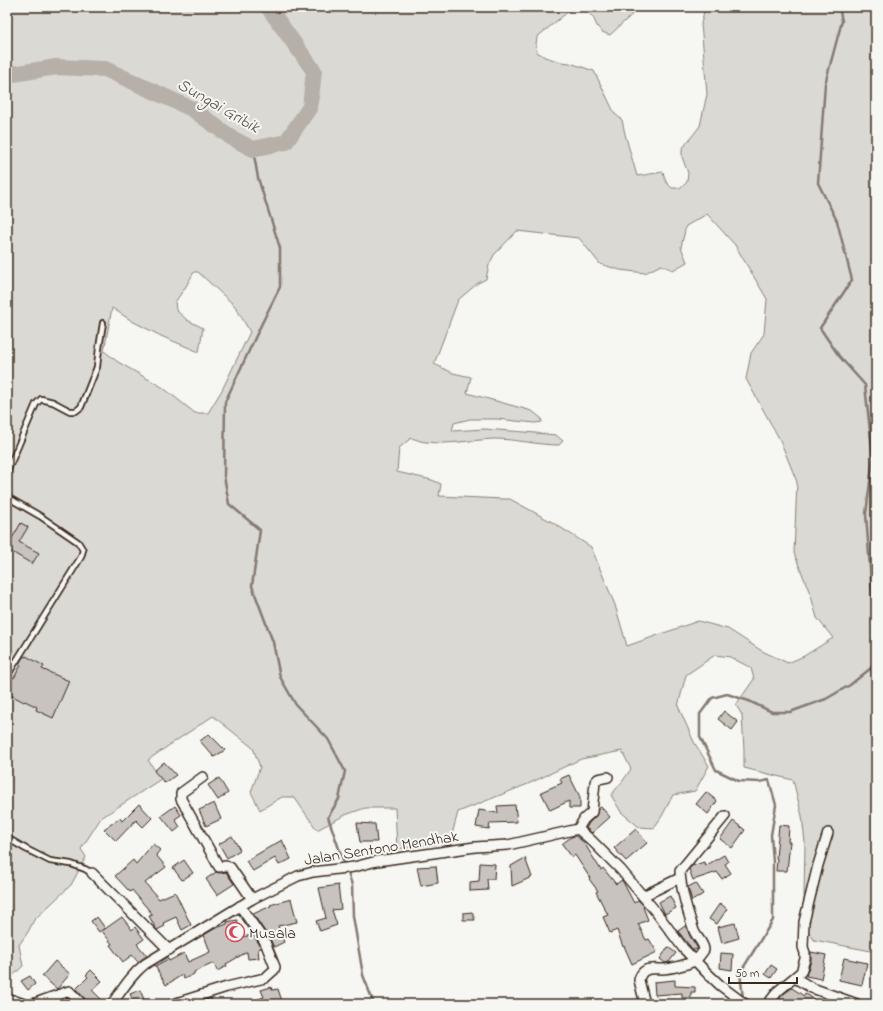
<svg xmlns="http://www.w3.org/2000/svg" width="883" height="1011" viewBox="0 0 883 1011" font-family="'Indie Flower',sans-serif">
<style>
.green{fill:#dad9d3;stroke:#8a8278;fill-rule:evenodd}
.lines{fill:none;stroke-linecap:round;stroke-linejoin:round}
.stream{stroke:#857a71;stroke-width:2.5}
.river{stroke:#b6b0a9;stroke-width:16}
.building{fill:#c8c3be;stroke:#3b2a1e}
.lane-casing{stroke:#3b2a1e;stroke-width:8}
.street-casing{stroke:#3b2a1e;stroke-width:12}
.lane{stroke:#f6f6f2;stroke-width:4.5}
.street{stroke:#f6f6f2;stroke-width:9}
.labels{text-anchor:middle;stroke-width:4;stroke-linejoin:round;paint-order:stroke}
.street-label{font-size:16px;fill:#3b2a1e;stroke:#f6f6f2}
.poi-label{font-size:16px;fill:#3b2a1e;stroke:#f6f6f2;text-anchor:start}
.water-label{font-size:17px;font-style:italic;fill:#605248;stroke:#f6f6f2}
</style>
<rect width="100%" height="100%" fill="#f6f6f2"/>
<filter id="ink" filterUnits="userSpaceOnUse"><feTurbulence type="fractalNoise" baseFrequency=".025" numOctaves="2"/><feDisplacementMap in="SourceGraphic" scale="8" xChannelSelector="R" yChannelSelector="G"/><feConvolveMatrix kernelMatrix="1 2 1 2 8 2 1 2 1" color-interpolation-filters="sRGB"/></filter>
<g filter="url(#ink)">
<g class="green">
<path d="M7,7H574L537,37L536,44L537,52L545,57L561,62L570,63L594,71L615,114L622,120L625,134L637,176L663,172L666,182L672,188H681L687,182L688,173L682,157V149L700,126L707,94L702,35L701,24L705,7H876V952L814,940L807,929L804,894L805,843L802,816L793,780L744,768V750L742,715L736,705L754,679L751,668L730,657L715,655L686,675L678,706L694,742L709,766L695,791L673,795L662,816L654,828L639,827L621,812L611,795L622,782L631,769L622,751L581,759L528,784L458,812L450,842L397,849L395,808H365L345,815L317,830L294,797H282L260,810L251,792L260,767L253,748L213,716L171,744L148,760L161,779L101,818L81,849L86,857L71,885L34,920L28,932L19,945L23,966L7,981ZM707,214L735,245L767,299L764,334L751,353L746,379L780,440L797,482L794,553L811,596L817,618L833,638L804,656L788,663L762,651L728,629L698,621L627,646L615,605L591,547L552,522L510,499H503L439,496L441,484L432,480L397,472L399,448L411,438C416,439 421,442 426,442C449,445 471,440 494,439C516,439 537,445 559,445L563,441L556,435L525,432L484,429L452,431L454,423L470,419H497L535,423L542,422L541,418L532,411L467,393L471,377L453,373L434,364L458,300L478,283L486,279L489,265L494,255L517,231L579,238L600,264L620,270L645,273L661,265L673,270L687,262L681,247L686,226ZM194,272H198L235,306L250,332L222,390L208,413H195L162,387L118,362L104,351L112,308L132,321L161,336L199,352L203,328L187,320L176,310L175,302L185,288Z"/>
<polygon points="582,7 640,7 610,35 602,32 597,26 593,17"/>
</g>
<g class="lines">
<g class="stream">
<polyline points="839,7 842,21 825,84 818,183 837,221 852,280 820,328 839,356 865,385 873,458 866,514 872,596 876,618"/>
<polyline points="253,149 258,178 280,248 280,287 262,323 225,402 224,476 229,504 260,530 252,586 273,642 280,677 296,705 328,739 345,771 339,799 328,817 345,866"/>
<polyline points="871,668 876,691"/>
<polyline points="347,870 352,885 353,916 363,975 374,1004"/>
<polyline points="743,998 740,973 773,920 773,862 771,835 776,805 769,780 760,782 739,781 716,770 700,737 700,714 712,698 727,694 749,701 772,712 790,712 826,699 850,685 871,668 876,660"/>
</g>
<polyline class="river" points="7,75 56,67 105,69 192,109 232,138 253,149 286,142 310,107 314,71 268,7"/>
</g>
<g class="building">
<polygon points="21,523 28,527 19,542 39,553 32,564 7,549 7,547"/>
<polygon points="24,656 26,657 26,656 44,666 42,669 69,681 53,718 36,710 37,707 25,701 24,702 7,693 7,680 11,676 14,678 21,665 19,664"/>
<polygon points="724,711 738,722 732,730 718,719"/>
<polygon points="209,734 225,750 214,757 200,741"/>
<polygon points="164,762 176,775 165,783 154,771"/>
<polygon points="569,775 580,797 580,808 569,808 569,801 550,810 541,792 562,783 560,779"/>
<polygon points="219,778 228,793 218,800 208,785"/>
<polygon points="706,792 717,801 708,814 696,804"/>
<polygon points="214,803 221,819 206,826 199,810"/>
<polygon points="139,804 152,818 143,827 136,820 116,841 104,829 120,818 122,821"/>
<polygon points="515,805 517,822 490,823 489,829 476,827 479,810 498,813 497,806"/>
<polygon points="175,806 181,815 175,819 180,827 174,832 161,816"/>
<polygon points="601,807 610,817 592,833 586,828 589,823 596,816 598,809"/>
<polygon points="733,821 745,830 732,848 720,839"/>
<polygon points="357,823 375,824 377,842 360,842"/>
<polygon points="779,825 789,826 788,842 790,842 787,871 776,871 777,858 776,858"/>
<polygon points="636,829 647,843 626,861 614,848"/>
<polygon points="232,836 240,850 227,858 219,844"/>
<polygon points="576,836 587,845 586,846 601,870 603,868 616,884 622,880 634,903 638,900 644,906 643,907 648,920 638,924 646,940 649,939 657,952 632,964 624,946 623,947 617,930 610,933 603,917 608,915 596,892 598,891 589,879 590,878 575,855 572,857 562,844 571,837"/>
<polygon points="282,840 291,859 279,865 275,858 253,871 246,861 268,848"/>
<polygon points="153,844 160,850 156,855 166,867 145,883 159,899 175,892 191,925 182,930 176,917 163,923 165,926 157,930 155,927 149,916 153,915 132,890 130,892 115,876 133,860 136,864"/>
<polygon points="724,855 728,862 725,864 731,873 722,879 717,872 693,880 689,869 692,866 704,862 705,866"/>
<polygon points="525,858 532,877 512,886 511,866"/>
<polygon points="184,860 193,873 182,880 173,868"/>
<polygon points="480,863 495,864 494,879 487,879 488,890 470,891 470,882 479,881"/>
<polygon points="436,866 438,883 421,886 417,867"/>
<polygon points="216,872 219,873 226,872 234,884 217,895 206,879"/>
<polygon points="696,883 703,894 692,901 688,887"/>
<polygon points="338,885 341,909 332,910 337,925 320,931 316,921 326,918 319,888"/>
<polygon points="670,896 676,908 665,914 659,902"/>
<polygon points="291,899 297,922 278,926 284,942 274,947 270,939 253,914 271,906 270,905"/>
<polygon points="720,903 727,909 717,924 709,919"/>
<polygon points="472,912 475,920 463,920 463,913"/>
<polygon points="97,917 105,928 99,932 91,921"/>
<polygon points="122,917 132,930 135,927 144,939 137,944 147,956 138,962 132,955 123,962 110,945 112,944 102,931"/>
<polygon points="237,920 241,937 253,935 260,945 261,948 258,949 259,958 248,959 247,952 226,964 227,966 217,971 214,963 194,972 194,974 184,979 182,975 166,985 155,966 168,959 169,961 184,953 188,962 210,952 204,935 214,929 227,924 227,922"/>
<polygon points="735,923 739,938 722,943 718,927"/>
<polygon points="685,926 687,929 690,936 698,949 693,950 678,931"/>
<polygon points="668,947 676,953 669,962 665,963 660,959"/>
<polygon points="811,952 826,955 821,979 806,976 811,961"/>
<polygon points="721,953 733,954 732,970 720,968"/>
<polygon points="844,958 867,963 862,985 839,980"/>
<polygon points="55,961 70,974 58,988 57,989 42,976"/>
<polygon points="771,965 777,969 771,978 765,974"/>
<polygon points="91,970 102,981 92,990 106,1004 88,1004 86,1000 76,989 88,977 86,975"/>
<polygon points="30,976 35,984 28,990 21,981"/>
<polygon points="675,980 675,986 695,987 695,992 691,992 691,998 682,998 682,993 655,995 654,982"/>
<polygon points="271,987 272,990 278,989 283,1004 246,1004 246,1003 264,997 261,990"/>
<polygon points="792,988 804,996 805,993 821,1004 776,1004 782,995"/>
<polygon points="140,990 146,1004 135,1004 130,994"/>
<polygon points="67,998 74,1004 61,1004"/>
<polygon points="211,998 213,1004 203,1004 203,1001"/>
</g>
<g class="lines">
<g class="lane-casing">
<g id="lane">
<polyline points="7,472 36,404 41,399 53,402 70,411 76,411 81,407 97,367 99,348 103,323"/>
<polyline points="7,497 40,516 78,542 83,550 81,557 7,676"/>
<polyline points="7,838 26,849 50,861 71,864 85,869 92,873"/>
</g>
</g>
<g class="street-casing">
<g id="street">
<polyline points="203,777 181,793 181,799 219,867 226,866 230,867 252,899"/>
<polyline points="578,829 584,819 592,812 595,782 598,779 608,777"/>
<polyline points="92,873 169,950"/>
<polyline points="643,896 680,878"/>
<polyline points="795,978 812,988 857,1004"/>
<polyline points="7,998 24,1004"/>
<polyline points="33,1004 69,991 82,1004"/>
<path d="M112,1004C122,990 131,975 145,964L252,899L298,876L313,872L354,867L377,861L475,847L508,845L578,829L591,840L621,870L656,912L683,948L706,972L721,986L745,1004"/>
<polyline points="173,1004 227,987 265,978 274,970 275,967 265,942 240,906"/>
<path d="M645,1004L639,980C640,975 642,972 646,970C651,968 657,969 662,969C670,969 690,964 696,960C699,957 702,953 704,950C704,943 697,938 694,931C688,912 681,892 680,871L725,816"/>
<polyline points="768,1004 778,991 801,972 805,959 805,953 803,947 804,922 818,865 828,833"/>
</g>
</g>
<use href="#lane" class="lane"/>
<use href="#street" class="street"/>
</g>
</g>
<defs>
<g id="mosque-ring" transform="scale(1)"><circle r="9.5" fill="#f6f6f2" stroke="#d1495b" stroke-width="1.5"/><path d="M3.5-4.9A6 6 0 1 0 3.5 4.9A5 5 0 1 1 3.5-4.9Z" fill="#d1495b"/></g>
</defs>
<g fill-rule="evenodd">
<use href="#mosque-ring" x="235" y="932"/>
</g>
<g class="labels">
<g class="street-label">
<text transform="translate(381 847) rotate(-9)" y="6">Jalan Sentono Mendhak</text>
</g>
<g class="poi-label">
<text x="249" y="938">Musala</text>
</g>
<g class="water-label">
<text transform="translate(219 105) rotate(30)" y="6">Sungai Gribik</text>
</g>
</g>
<rect width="883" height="1011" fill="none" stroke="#f6f6f2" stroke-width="24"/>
<rect x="12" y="12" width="859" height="987" fill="none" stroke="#3b2a1e" stroke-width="1.5" filter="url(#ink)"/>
<path d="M729 977v6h68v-6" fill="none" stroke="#3b2a1e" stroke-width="2"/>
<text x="735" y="977" font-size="12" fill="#3b2a1e" stroke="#f6f6f2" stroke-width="3" paint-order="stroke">50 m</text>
</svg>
